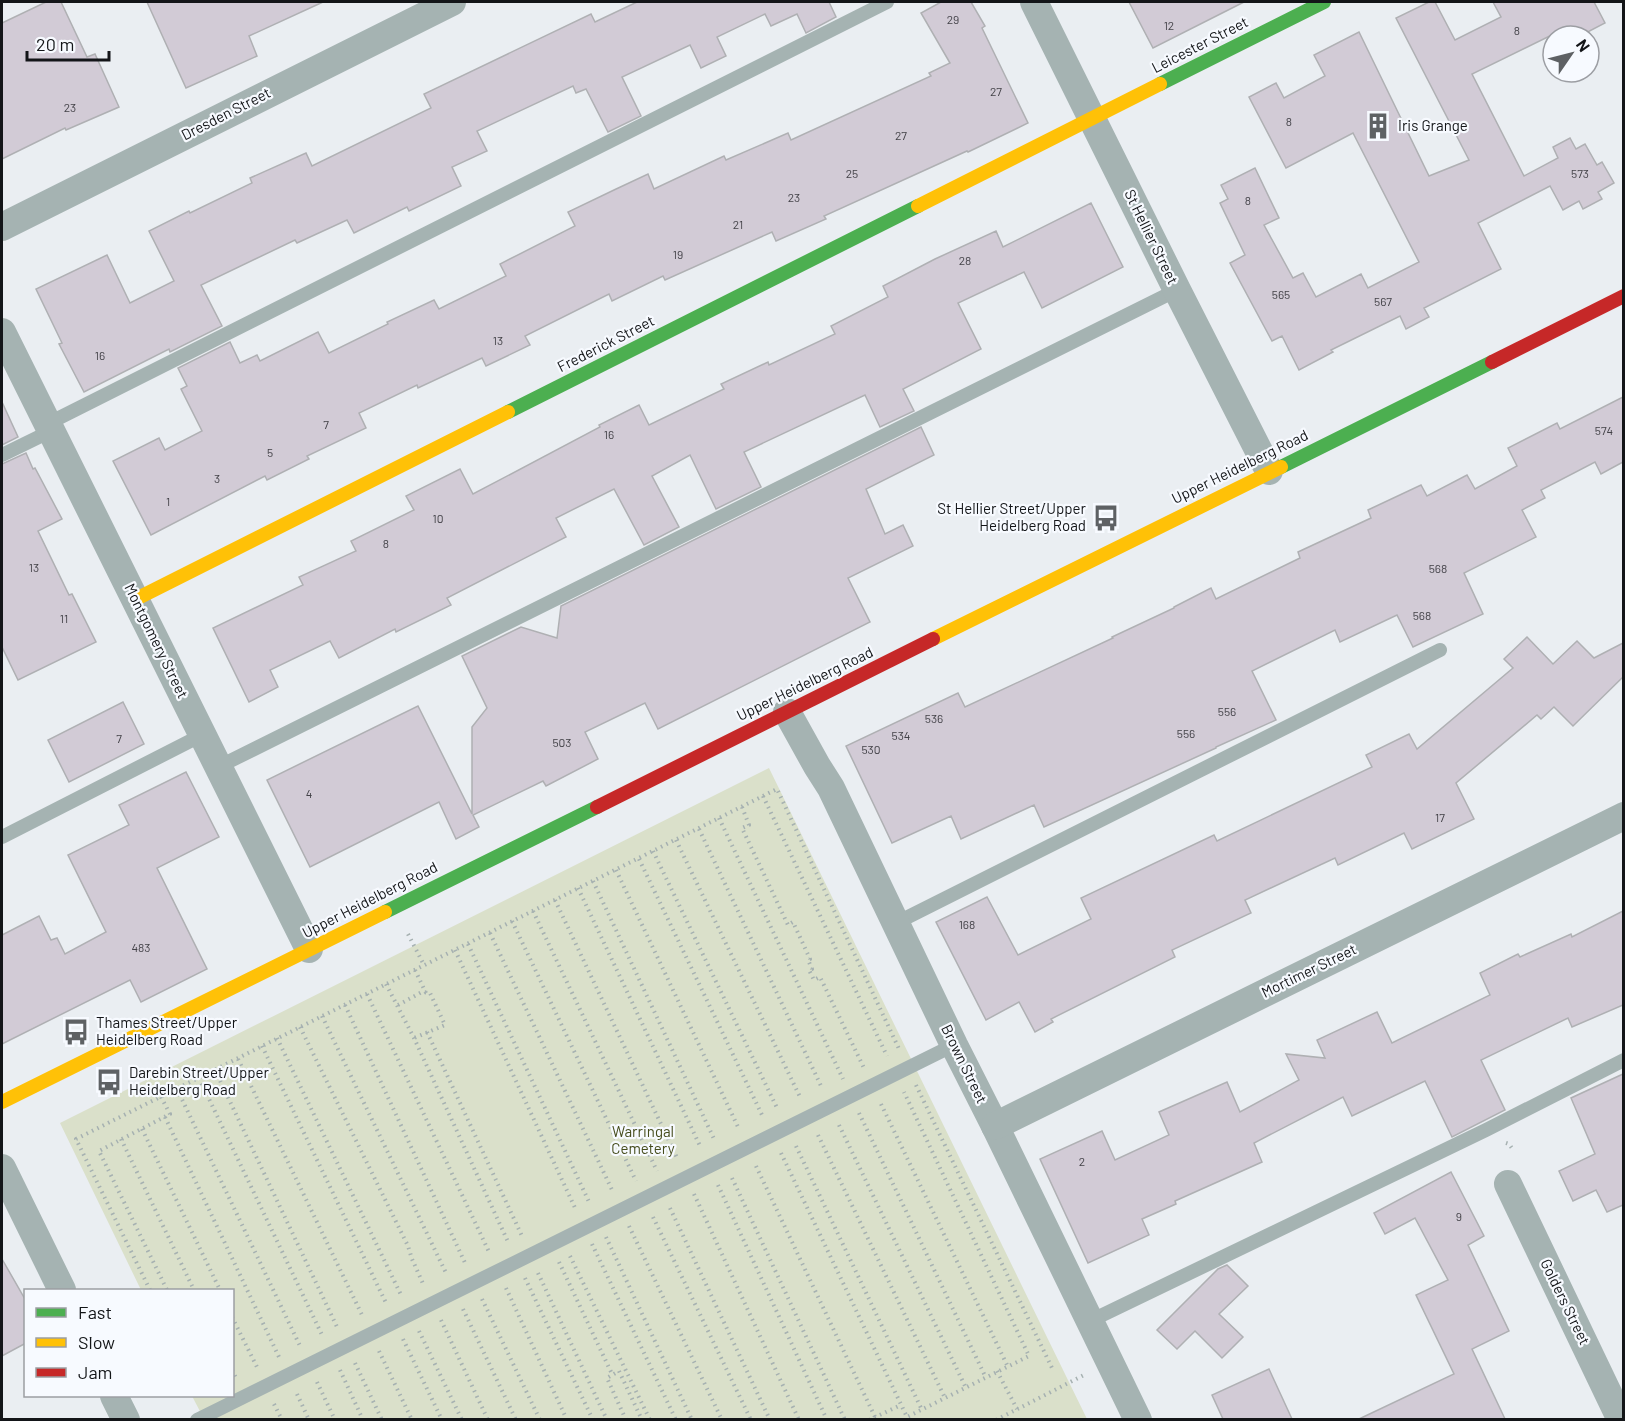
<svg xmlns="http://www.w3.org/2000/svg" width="1625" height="1421" viewBox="0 0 1625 1421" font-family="Barlow,sans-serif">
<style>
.green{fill:#dae0ca}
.building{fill:#d2cbd6;stroke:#afb0b3;stroke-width:1.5}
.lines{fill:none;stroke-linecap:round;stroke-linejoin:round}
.path{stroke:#a6b1b1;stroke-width:4;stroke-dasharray:1.5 4.5;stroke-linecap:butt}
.lane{stroke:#a5b3b2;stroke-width:14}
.street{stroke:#a5b3b2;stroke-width:28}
.fast{stroke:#4caf50;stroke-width:14}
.slow{stroke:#ffc107;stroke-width:14}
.jam{stroke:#c62828;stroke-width:14}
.labels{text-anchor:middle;stroke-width:4.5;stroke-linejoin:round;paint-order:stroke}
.number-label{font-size:12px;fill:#434248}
.street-label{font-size:15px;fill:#131518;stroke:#f7faff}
.poi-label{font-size:15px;fill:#131518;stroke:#f7faff;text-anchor:start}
.park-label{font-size:15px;fill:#454c1c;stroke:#f7faff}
</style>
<rect width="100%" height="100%" fill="#eaeef2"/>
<polygon class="green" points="769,768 1087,1419 204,1419 192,1396 232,1396 232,1290 141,1290 60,1123"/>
<g class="building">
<polygon points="46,2 61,2 87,57 95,54 119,107 66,130 65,128 2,159 2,23"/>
<polygon points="147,2 323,2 249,36 257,56 186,88"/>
<polygon points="637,2 829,2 836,17 806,33 797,14 771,26 765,14 717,37 726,56 701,68 690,45 622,77 641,116 608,132 586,89 576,93 573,86 477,131 487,151 452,167 461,186 409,211 407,207 354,233 347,220 297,243 295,240 201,285 222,326 170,352 169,349 84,392 59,344 62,343 36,289 107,255 130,303 174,281 149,231 189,211 190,213 252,183 250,178 306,153 312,166 431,108 424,94 591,14 595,22"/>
<polygon points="941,2 971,2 985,26 982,28 1028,123 968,152 967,151 824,216 826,219 776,241 772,232 665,280 663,276 612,301 609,294 525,336 530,345 486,366 482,358 418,388 417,385 359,413 366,428 307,456 309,459 267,480 265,476 151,535 113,461 159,438 165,450 202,431 181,389 187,386 178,368 230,342 240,363 257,355 260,361 318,332 329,353 388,324 387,322 434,300 439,309 506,276 500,264 575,226 568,212 614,190 648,174 654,189 724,156 726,160 788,133 791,140 931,76 929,73 950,63 921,13"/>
<polygon points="1129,2 1244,2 1153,48"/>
<polygon points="1429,2 1435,2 1455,40 1501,17 1493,2 1594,2 1605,23 1580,36 1570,36 1566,28 1472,74 1524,176 1558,158 1553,147 1570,138 1576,149 1585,144 1597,165 1602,162 1614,183 1598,192 1602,199 1583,209 1579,201 1563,210 1550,186 1478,223 1501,269 1424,308 1429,317 1406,329 1400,316 1331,350 1333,352 1299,370 1282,336 1272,341 1230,263 1245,255 1220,203 1228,199 1221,185 1255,168 1279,218 1264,225 1293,278 1303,273 1316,297 1361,274 1368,288 1419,262 1353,133 1286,168 1249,97 1276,83 1284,98 1325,76 1314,55 1359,32 1429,176 1469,160 1396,18"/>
<polygon points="1091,203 1123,267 1042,308 1024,272 958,303 981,349 903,389 914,411 880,427 865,395 744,452 761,487 716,509 690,455 652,476 679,527 644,545 614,489 556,518 566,537 447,598 451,605 396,632 395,629 339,658 330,641 270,670 278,687 249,702 213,628 303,585 299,577 356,551 351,541 414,510 406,496 460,469 473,494 600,427 599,425 639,405 649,425 724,389 721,384 768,362 769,365 835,334 831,326 888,297 883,286 935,259 996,231 1003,247"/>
<polygon points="1623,397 1623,462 1601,474 1595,462 1541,490 1545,498 1522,510 1536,537 1464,573 1483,614 1413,647 1397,615 1340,642 1335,630 1252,671 1276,720 1216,747 1216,748 1044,827 1034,805 961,839 951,816 892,843 846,746 958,693 965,707 1113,638 1112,637 1174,608 1174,607 1211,588 1216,599 1300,558 1298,552 1371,518 1368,510 1421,485 1427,496 1467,475 1475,489 1517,466 1508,448 1557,423 1560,429"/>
<polygon points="2,402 18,437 2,445"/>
<polygon points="921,427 934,455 866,489 885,534 903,525 913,546 848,578 870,622 658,729 645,703 585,732 598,759 546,786 543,781 473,815 479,827 456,839 439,802 310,867 267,780 418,706 472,814 472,727 487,708 462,656 521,627 557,638 561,606"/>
<polygon points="26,453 33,469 35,468 62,519 38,531 69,595 72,594 96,642 18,680 2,647 2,464"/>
<polygon points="1527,637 1553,664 1577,641 1594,658 1623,643 1623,677 1573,726 1554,707 1541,719 1537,715 1456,783 1474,819 1412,849 1404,833 1338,865 1335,858 1245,900 1251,913 1172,950 1175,957 1051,1019 1053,1022 1035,1032 1019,1002 986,1020 936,922 987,897 1018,955 1091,919 1081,898 1214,835 1217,841 1372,767 1366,755 1409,734 1417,749 1513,668 1504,659"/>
<polygon points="123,702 144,744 69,782 48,740"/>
<polygon points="186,772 219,837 157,868 207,969 141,1002 130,980 2,1044 2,935 39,916 51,940 57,938 65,954 106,932 68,855 129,825 119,805"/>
<polygon points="1623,911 1623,1005 1572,1027 1568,1018 1481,1060 1505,1110 1452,1137 1425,1081 1352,1116 1343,1097 1254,1143 1262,1162 1175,1201 1176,1204 1142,1219 1149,1235 1088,1263 1040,1159 1102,1131 1115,1160 1169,1135 1159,1112 1227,1082 1240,1112 1299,1080 1286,1054 1325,1058 1317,1040 1377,1012 1392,1043 1490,995 1480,973 1518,954 1520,957 1571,934 1572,937"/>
<polygon points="1623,1074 1623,1205 1607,1212 1596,1190 1573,1201 1559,1171 1595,1154 1571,1098"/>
<polygon points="1451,1172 1484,1236 1468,1245 1509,1331 1472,1349 1505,1419 1359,1419 1454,1374 1416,1295 1448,1280 1415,1218 1385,1234 1374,1213"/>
<polygon points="2,1259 26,1301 26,1343 2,1356"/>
<polygon points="1227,1265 1248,1286 1219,1314 1243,1337 1222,1358 1195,1331 1177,1349 1157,1330 1218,1269"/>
<polygon points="1269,1369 1292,1419 1223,1419 1212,1395"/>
</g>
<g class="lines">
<g class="path">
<polyline points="763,796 887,1056"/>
<polyline points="742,807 749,825 742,828 788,925 793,922 810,959 808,960 812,969 809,970 814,980 820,977 864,1068"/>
<polyline points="719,818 843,1079"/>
<polyline points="699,829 822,1088"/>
<polyline points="676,840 801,1099"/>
<polyline points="653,851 778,1110"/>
<polyline points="639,859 763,1117"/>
<polyline points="616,870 739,1129"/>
<polyline points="593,881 715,1141"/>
<polyline points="578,888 701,1148"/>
<polyline points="555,900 678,1160"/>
<polyline points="533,911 657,1171"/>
<polyline points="512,921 636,1181"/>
<polyline points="490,933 613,1192"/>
<polyline points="408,934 424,965"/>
<polyline points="468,944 590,1204"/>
<polyline points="455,950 576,1210"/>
<polyline points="415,970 426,993"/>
<polyline points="386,984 414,1038 509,1244"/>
<polyline points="367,994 490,1254"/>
<polyline points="345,1005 466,1265"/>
<polyline points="398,1005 422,992 430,993 445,1025 414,1038"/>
<polyline points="322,1016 447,1275"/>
<polyline points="300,1027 408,1246 412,1259 424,1286"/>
<polyline points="427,1032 522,1236"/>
<polyline points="277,1038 402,1297"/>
<polyline points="262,1046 387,1305"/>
<polyline points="238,1059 363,1317"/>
<polyline points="215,1070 338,1329"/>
<polyline points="199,1078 323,1337"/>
<polyline points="916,1085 1052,1368"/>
<polyline points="177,1089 301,1348"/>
<polyline points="161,1097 170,1114 99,1151 167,1290"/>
<polyline points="881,1104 1008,1367"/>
<polyline points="859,1113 986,1378"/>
<polyline points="165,1117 279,1357"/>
<polyline points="839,1125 966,1388"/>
<polyline points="142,1129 220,1290"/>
<polyline points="818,1135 945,1398"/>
<polyline points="121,1139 194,1290"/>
<polyline points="1506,1143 1509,1144 1514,1151"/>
<polyline points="796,1146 922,1410"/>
<polyline points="781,1153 907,1417 1029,1356 904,1092"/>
<polyline points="756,1166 875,1417"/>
<polyline points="732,1178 845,1420"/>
<polyline points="718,1185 827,1420"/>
<polyline points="694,1194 799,1420"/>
<polyline points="670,1208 770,1420"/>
<polyline points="653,1217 751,1420"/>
<polyline points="629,1226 722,1420"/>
<polyline points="606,1237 692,1420"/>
<polyline points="592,1244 676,1420"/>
<polyline points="570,1256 650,1420"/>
<polyline points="559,1262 612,1374"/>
<polyline points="538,1273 607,1420"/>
<polyline points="525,1278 593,1420"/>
<polyline points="506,1288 567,1420"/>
<polyline points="150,1290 76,1139 777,789 900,1051"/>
<polyline points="482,1299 540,1420"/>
<polyline points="463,1309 516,1420"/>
<polyline points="232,1317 257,1367"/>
<polyline points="441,1320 488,1420"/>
<polyline points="419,1331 462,1420"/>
<polyline points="403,1339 442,1420"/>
<polyline points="379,1351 412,1420"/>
<polyline points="355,1363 382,1420"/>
<polyline points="232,1370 236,1378"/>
<polyline points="340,1370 363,1420"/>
<polyline points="997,1371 1017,1409"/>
<polyline points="317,1382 335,1420"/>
<polyline points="297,1394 309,1420"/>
<polyline points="274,1404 282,1420"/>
<polyline points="626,1420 607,1378 619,1371 642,1420"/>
<polyline points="869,1420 901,1405"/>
<polyline points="996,1420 1086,1374"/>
</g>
<g class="lane">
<polyline points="47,424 887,2"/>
<polyline points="2,455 51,431"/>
<polyline points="218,767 1177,290"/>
<polyline points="2,837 202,735"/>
<polyline points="896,923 1440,650"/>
<polyline points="1090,1321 1486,1130 1624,1060"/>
<polyline points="197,1420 954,1045"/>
</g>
<g class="street">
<polyline points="1034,2 1177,290 1269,471"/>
<polyline points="2,227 452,2"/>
<polyline points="2,332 309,949"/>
<polyline points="787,712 817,766 831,788 954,1045 995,1126 1138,1420"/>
<polyline points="995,1126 1624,816"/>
<polyline points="2,1168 62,1290"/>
<polyline points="1508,1184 1621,1420"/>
<polyline points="114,1396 126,1420"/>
</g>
<g class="fast">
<polyline points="1160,84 1324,2"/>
<polyline points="508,412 918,206"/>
<polyline points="1281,467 1492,362"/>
<polyline points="385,912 597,807"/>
</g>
<g class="slow">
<polyline points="918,206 1160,84"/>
<polyline points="136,599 508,412"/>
<polyline points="933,639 1281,467"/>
<polyline points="2,1102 385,912"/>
</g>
<g class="jam">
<polyline points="1492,362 1624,296"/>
<polyline points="597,807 933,639"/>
</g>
</g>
<defs>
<g id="building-bare" transform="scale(2.07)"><path d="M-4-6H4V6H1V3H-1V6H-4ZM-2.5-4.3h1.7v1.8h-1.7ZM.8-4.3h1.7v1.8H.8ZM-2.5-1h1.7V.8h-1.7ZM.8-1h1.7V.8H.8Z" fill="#5e6164" stroke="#f7faff" stroke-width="2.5" paint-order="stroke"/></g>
<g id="bus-bare" transform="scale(2.07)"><path d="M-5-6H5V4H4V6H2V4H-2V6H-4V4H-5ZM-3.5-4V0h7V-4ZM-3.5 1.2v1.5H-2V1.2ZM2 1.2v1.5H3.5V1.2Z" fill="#5e6164" stroke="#f7faff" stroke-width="2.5" paint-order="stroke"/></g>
</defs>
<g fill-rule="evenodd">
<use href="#building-bare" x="1378" y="126"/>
<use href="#bus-bare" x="1106" y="518"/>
<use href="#bus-bare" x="76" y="1032"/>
<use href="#bus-bare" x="109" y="1082"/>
</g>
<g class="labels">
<g class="number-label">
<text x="953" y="24">29</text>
<text x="1169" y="30">12</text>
<text x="1517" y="35">8</text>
<text x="996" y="96">27</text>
<text x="70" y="112">23</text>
<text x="1289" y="126">8</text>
<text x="901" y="140">27</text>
<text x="852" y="178">25</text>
<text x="1580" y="178">573</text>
<text x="794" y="202">23</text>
<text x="1248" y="205">8</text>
<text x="738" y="229">21</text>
<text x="678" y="259">19</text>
<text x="965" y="265">28</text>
<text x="1281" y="299">565</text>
<text x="1383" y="306">567</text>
<text x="498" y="345">13</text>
<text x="100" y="360">16</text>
<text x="326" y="429">7</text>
<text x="1604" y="435">574</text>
<text x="609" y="439">16</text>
<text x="270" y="457">5</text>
<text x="217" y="483">3</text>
<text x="168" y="506">1</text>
<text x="438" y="523">10</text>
<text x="386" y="548">8</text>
<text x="34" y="572">13</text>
<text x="1438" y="573">568</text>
<text x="1422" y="620">568</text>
<text x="64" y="623">11</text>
<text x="1227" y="716">556</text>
<text x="934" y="723">536</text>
<text x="1186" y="738">556</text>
<text x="901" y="740">534</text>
<text x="119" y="743">7</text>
<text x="562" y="747">503</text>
<text x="871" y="754">530</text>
<text x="309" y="798">4</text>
<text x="1440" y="822">17</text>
<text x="967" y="929">168</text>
<text x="141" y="952">483</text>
<text x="1082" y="1166">2</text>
<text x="1459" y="1221">9</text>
</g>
<g class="street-label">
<text transform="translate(1200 45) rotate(-27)" y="5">Leicester Street</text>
<text transform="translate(226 114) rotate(-27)" y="5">Dresden Street</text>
<text transform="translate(1151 237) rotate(64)" y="5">St Hellier Street</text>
<text transform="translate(606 344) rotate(-27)" y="5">Frederick Street</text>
<text transform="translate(1240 467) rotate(-26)" y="5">Upper Heidelberg Road</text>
<text transform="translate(156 641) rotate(64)" y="5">Montgomery Street</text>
<text transform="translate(805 684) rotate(-26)" y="5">Upper Heidelberg Road</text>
<text transform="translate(370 900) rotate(-27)" y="5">Upper Heidelberg Road</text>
<text transform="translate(1309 971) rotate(-26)" y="5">Mortimer Street</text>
<text transform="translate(964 1064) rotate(64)" y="5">Brown Street</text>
<text transform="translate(1565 1302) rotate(64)" y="5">Golders Street</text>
</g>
<g class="poi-label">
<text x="1398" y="131">Iris Grange</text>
<text x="1086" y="514" text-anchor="end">St Hellier Street/Upper<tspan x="1086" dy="17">Heidelberg Road</tspan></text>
<text x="96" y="1028">Thames Street/Upper<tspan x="96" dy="17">Heidelberg Road</tspan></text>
<text x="129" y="1078">Darebin Street/Upper<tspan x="129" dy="17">Heidelberg Road</tspan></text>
</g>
<g class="park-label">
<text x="643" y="1137">Warringal<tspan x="643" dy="17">Cemetery</tspan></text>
</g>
</g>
<rect width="1625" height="1421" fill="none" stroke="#131518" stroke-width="6"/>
<rect x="24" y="1289" width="210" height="108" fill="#f7faff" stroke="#9c9ea3" stroke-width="1.5"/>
<rect x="36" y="1308" width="30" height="9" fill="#4caf50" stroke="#9c9ea3" stroke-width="1.5"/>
<text x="78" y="1319" font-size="18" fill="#131518">Fast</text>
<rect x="36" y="1338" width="30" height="9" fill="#ffc107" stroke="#9c9ea3" stroke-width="1.5"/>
<text x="78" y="1349" font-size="18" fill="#131518">Slow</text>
<rect x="36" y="1368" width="30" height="9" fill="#c62828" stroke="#9c9ea3" stroke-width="1.5"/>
<text x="78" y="1379" font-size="18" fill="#131518">Jam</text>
<g transform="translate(1571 54) rotate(55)"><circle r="28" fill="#f7faff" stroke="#9c9ea3" stroke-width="1.5"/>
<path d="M0-4.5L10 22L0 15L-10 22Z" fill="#5e6164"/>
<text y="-9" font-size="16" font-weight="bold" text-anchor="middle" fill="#131518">N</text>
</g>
<path d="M27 51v9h82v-9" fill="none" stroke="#131518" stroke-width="3"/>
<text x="36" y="51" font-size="18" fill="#131518" stroke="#f7faff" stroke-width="4.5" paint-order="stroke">20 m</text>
</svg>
